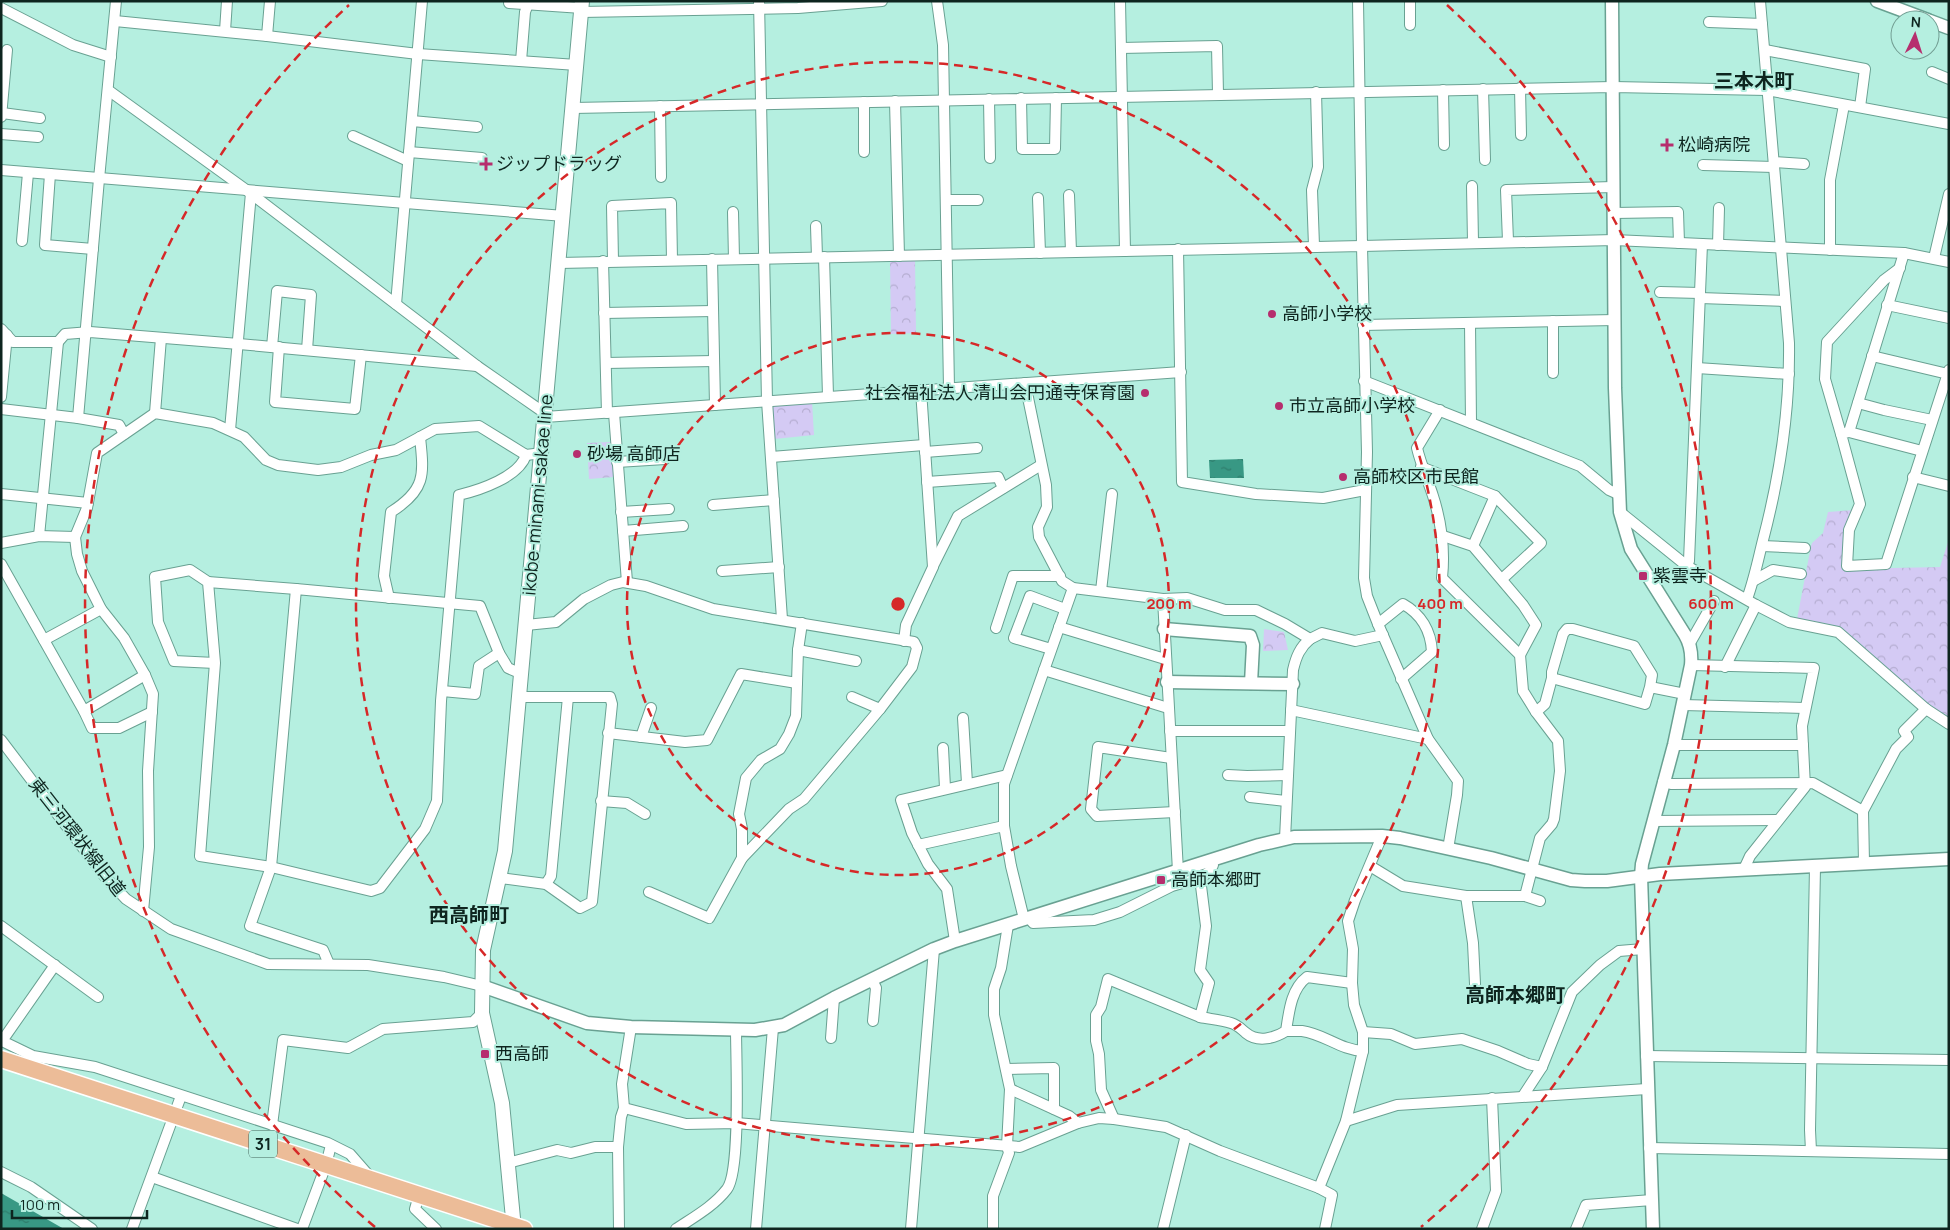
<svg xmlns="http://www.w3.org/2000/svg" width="1950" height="1230" viewBox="0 0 1950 1230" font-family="Manrope,'Noto Sans JP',sans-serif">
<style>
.park{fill:url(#park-crowns)}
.water{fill:url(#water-ripples)}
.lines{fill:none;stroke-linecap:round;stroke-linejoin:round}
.minor-casing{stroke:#69a192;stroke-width:12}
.tertiary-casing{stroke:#69a192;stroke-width:15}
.secondary-casing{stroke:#69a192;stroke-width:16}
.primary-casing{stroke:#fff;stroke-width:19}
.minor{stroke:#fff;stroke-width:10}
.tertiary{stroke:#fff;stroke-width:12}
.secondary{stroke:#fff;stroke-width:14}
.primary{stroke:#ecbc98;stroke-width:16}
.ring{fill:none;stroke:#d62828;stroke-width:2.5;stroke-dasharray:9 6}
.poi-dot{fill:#b62e6e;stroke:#b5efe0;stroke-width:2}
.labels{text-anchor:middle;stroke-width:4;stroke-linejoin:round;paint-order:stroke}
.shield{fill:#b5efe0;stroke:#406259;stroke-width:1}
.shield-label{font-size:16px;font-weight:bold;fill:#0e251f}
.poi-label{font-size:18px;fill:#0e251f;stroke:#b5efe0;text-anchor:start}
.street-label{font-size:18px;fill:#0e251f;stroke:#b5efe0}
.quarter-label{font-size:20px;font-weight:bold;fill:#0e251f;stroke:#b5efe0}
.centre{fill:#d62828;stroke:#b5efe0;stroke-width:2.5}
.ring-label{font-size:15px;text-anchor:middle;font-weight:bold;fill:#d62828;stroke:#b5efe0;stroke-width:4;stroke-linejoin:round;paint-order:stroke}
</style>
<defs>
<pattern id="park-crowns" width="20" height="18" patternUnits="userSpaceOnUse" patternTransform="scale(1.25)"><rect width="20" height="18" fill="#d4caf4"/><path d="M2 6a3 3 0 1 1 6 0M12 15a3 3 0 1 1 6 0" fill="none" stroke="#b5add1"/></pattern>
<pattern id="water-ripples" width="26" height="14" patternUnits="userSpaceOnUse" patternTransform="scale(1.25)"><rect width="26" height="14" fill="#389884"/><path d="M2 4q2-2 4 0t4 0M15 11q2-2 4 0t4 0" fill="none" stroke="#2e7c6b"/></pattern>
</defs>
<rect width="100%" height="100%" fill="#b5efe0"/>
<g class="park">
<polygon points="915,259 916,333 891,334 890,260"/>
<polygon points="812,402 814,435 774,439 771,406"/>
<polygon points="611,442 614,477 589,479 587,443"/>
<polygon points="1854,510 1846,528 1843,569 1940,567 1949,539 1949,720 1929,708 1832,625 1797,619 1811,546 1812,543 1823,533 1828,512"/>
<polygon points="1264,629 1284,632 1288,650 1263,651"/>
</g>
<g class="water">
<polygon points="1243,459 1244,478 1210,478 1209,460"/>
<polygon points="1,1193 64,1229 1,1229"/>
</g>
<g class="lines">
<g class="minor-casing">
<g id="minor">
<polyline points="759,1 767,401 782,619"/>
<polyline points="937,1 943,45 949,388"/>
<polyline points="1120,1 1125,251"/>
<polyline points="1358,1 1362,246 1614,240 1904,253 1949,262"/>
<polyline points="509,3 582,8"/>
<polyline points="1,8 73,45 111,57"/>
<polyline points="581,12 798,8 882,1"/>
<polyline points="115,21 267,36 418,54 577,65"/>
<polyline points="1709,22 1762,24"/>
<polyline points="1410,25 1410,1"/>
<polyline points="225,31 227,1"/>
<polyline points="267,36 270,1"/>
<polyline points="1121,48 1217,46 1218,94"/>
<polyline points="1765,50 1865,69 1860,107"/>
<polyline points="521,61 525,12 528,4"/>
<polyline points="1932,72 1949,79"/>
<polyline points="1520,88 1521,135"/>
<polyline points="1483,89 1485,160"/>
<polyline points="108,90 245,189 477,366 546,414"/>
<polyline points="1443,90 1444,145"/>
<polyline points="1021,98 1022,149 1055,149 1056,98"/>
<polyline points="989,99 990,158"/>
<polyline points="895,101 899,256"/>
<polyline points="864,102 864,152"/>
<polyline points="660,106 661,177"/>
<polyline points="573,108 1613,87 1767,90 1949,124"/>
<polyline points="2,113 40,118"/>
<polyline points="1,117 7,50"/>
<polyline points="412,121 477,127"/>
<polyline points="1,134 38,137"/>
<polyline points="353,136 408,161"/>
<polyline points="409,152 482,158"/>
<polyline points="1774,162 1804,164"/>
<polyline points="1703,165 1774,167"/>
<polyline points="1,170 564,216"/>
<polyline points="50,174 45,245 93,249"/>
<polyline points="1472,186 1473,242"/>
<polyline points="1069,195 1071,252"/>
<polyline points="1038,198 1040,253"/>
<polyline points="946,200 978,200"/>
<polyline points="733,212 734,259"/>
<polyline points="1614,213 1678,212 1679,243"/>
<polyline points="816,226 817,257"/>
<polyline points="22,241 28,173"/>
<polyline points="1508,241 1506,190 1613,187"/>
<polyline points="1718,245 1719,208"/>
<polyline points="1314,246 1312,190 1318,167 1316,92"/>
<polyline points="1178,249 1182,482 1256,494 1323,498 1365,490"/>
<polyline points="1830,250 1830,180 1844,105"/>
<polyline points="1904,253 1849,432 1841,434 1860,504 1849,530 1847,566 1886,564 1949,370"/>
<polyline points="824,257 828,396"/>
<polyline points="1934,258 1949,194"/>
<polyline points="712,259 715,405"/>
<polyline points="603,261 607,413"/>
<polyline points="613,261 612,206 671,203 672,260"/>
<polyline points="559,263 1362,246 1367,452 1364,578 1367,596 1378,624 1428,739 1458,781 1457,795 1448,849"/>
<polyline points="1660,292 1700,293"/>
<polyline points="1700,298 1785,301"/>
<polyline points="396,304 422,1"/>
<polyline points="1887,305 1949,318"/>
<polyline points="604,313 713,311"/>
<polyline points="1553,321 1553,373"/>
<polyline points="1470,323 1471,423"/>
<polyline points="1363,325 1615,320"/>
<polyline points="1,329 13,342 58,342 65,334 90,332 239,344 477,366"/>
<polyline points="272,347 277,291 311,295 307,350"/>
<polyline points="279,347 275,402 355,409 361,355"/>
<polyline points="1872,356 1948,374"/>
<polyline points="606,363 714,361"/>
<polyline points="1697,368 1789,374"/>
<polyline points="1364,381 1580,466 1609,490 1618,494"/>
<polyline points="1025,383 1046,485 1047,507 1038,527 1039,537 1062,581 1073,588 1163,599 1178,871"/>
<polyline points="1,397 7,335"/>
<polyline points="1858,403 1884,410 1932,420"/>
<polyline points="1,409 78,418 119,425 124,434"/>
<polyline points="155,413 161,338"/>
<polyline points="614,413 627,582"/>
<polyline points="545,417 1181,372"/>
<polyline points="78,418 99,179 116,1"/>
<polyline points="230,430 251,193"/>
<polyline points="1849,432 1922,451"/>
<polyline points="1841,434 1825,379 1827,342 1884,280 1900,268"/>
<polyline points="925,452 977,448"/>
<polyline points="771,457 924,445"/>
<polyline points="617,462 665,459"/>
<polyline points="1421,467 1495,496 1541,543 1502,579"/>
<polyline points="1913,477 1949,486"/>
<polyline points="927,482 998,477 1003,488"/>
<polyline points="1,494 88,503"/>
<polyline points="713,505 774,500"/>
<polyline points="621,512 669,509"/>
<polyline points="1620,512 1687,566 1756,605 1789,622 1838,632 1926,709 1949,724"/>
<polyline points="623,531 683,526"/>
<polyline points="39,536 58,342"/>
<polyline points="1443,536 1473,546 1523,605 1536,625 1520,655"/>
<polyline points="75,537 77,554 82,571 101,609 124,638 145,675 153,694 148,771 149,847 143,911"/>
<polyline points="1,543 39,536 75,537 87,508 97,453 155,413 213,423 244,437 266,460 278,465 318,470 341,467 371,455 396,450 435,429 479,426 526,455 542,453"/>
<polyline points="1473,546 1495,496"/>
<polyline points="1762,546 1805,548"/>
<polyline points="1,564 84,711 92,728 119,728 152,712"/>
<polyline points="933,566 958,516 1041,465"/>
<polyline points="1687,566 1689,561 1702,244"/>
<polyline points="722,571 779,567"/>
<polyline points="1753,581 1773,570 1801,574"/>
<polyline points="208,582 296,589"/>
<polyline points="1101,591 1112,494"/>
<path d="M389,598L384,576L391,512C426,490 424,475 420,437"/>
<path d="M1163,599L1187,598L1225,610H1256L1285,624L1310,639C1300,647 1296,657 1293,670L1285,839"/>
<path d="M1747,599C1754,580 1758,560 1763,540C1780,475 1790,410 1789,343L1760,1"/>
<path d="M1378,624L1403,604C1421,614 1431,631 1432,652L1401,679"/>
<polyline points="526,625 556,622 584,599 611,585 623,582 646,586 713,609 914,642 917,648 912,667 880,709 804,799 789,809 742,858"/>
<polyline points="1059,627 1165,659"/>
<polyline points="996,628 1013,576 1060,576"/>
<polyline points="1310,639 1322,633 1355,641 1383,635"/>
<polyline points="44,640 101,609"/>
<polyline points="904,641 906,625 933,567 921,390"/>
<polyline points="1690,643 1714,601"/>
<polyline points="1051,649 1014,638 1030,596 1065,609"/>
<polyline points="798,650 856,661"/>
<path d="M215,663L174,661L158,622L155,577L190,570L208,582L215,663L200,856L271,867L371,891L380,888L425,829L437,801L441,701L459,495C480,490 519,477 526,455"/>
<polyline points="1691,665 1814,668 1802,726 1805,787 1750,856 1744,869"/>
<polyline points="1725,667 1756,605"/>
<polyline points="1044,670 1168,708"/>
<polyline points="1650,687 1652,675 1634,646 1573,629 1567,629 1563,634 1552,672 1552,678 1645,704 1650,687 1685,694"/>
<polyline points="442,691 475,694 479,666 499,653"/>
<polyline points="852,697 880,709"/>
<polyline points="1683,705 1805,708"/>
<polyline points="1291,710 1428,739"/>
<polyline points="84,711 145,675"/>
<polyline points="1536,712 1545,704 1552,678"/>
<polyline points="963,718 967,783"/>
<polyline points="1170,731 1290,731"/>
<polyline points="608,733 685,742 707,740 741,674 797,683"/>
<polyline points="641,737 651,708"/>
<polyline points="1,740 106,878 126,899 171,929 268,964 368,965 444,977 482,986"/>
<polyline points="1674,745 1803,745"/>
<polyline points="943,748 945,788"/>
<polyline points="1171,758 1098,747 1091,809 1097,816 1175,812"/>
<polyline points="1228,775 1247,776 1288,775"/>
<polyline points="1663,782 1671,784 1813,783 1863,811 1864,863"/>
<polyline points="1250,797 1286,801"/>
<polyline points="601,801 627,803 645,814"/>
<polyline points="1863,811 1896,749 1908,737 1904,731 1926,709"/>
<polyline points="1653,821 1778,820"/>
<polyline points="918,845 1004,826"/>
<path d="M1370,866L1403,886L1466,896H1525L1540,838L1552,824L1554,819L1560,771L1558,741L1536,712L1523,691L1520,655L1442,578C1445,549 1442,524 1433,496C1428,480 1421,465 1417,448L1440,410"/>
<polyline points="500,878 546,884 580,908 592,902 612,704 610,697 520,697"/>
<polyline points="546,884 551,876 568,697"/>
<polyline points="649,892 709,918 742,858 742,829 739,814 746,778 761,760 780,749 789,734 796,716 798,650 802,623"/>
<polyline points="1466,896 1473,943 1475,984"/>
<polyline points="1525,896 1540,901"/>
<polyline points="1029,918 1033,923 1094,920 1120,912 1172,886 1200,878 1210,871 1213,865 1212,860"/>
<polyline points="1024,919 1011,866 1004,826 1004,784 1073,588"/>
<polyline points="1,926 98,997"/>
<polyline points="955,941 947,889 928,864 912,833 901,800 1007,775"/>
<polyline points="329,964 323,950 250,926 271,867 296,589 480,606 499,653 508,668 522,674"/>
<polyline points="55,965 2,1041 33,1056 95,1067 328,1143 350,1154 371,1178"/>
<polyline points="872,980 876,988 873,1021"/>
<path d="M1200,1017C1210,1019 1221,1020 1231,1023C1238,1025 1241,1029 1246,1033C1258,1043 1275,1038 1286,1031C1289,1012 1291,989 1307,977L1352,983"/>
<path d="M1286,1031C1291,1031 1297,1031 1302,1031C1324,1034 1341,1050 1363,1051"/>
<polyline points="1363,1032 1391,1034 1415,1044 1462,1039 1498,1051 1528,1064 1542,1067"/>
<polyline points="831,1038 834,998"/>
<polyline points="1646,1056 1949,1060"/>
<polyline points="1006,1069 1054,1068 1054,1109"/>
<polyline points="1010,1089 1069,1116 1078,1123"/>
<polyline points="1523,1096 1542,1067 1572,992 1600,965 1619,951 1643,949"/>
<polyline points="624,1108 686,1124 736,1123 1020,1147 1078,1123 1099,1118 1114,1119 1166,1127 1220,1151 1319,1188"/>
<polyline points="1114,1119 1101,1090 1099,1054 1096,1041 1096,1015 1101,1007 1108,979 1200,1017 1209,983 1200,970 1206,926 1200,878"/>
<polyline points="1346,1121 1397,1105 1647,1089"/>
<polyline points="272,1125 283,1040 348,1048 383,1029 473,1022 482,1013"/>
<polyline points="1649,1148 1949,1154"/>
<polyline points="1811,1151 1810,1130 1815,867"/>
<polyline points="508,1163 557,1150 571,1153 595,1147 618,1147"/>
<polyline points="1,1172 31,1187 92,1229"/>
<polyline points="152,1177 297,1229"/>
<polyline points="419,1195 415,1209 436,1229"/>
<polyline points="132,1229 181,1096"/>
<polyline points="302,1229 326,1165 331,1145"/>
<polyline points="619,1229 618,1147 621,1117 624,1108 622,1084 631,1027"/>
<path d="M676,1229C694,1217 714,1206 727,1189C741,1171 736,1057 736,1029"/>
<polyline points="756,1229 773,1028"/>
<polyline points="911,1229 934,949"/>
<polyline points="993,1229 993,1196 1009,1153 1007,1146 1010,1089 994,1015 994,989 1001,968 1008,925"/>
<polyline points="1163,1229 1186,1135"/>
<polyline points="1325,1229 1332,1195 1319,1188 1346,1121 1363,1051 1363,1032 1354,1005 1352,983 1353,949 1348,921 1355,900 1382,836"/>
<polyline points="1482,1229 1496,1191 1492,1098"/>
<polyline points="1576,1229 1586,1205 1652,1200"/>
</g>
</g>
<g class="tertiary-casing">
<g id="tertiary">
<path d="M1612,1L1615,388L1620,512L1631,549L1685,635C1691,645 1692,654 1691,665L1674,745L1642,864L1641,876L1653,1229"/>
<polyline points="1877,1 1928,20"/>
<polyline points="1930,21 1949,28"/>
<polyline points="1164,629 1250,636 1253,645 1251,683"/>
<polyline points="1167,682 1293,684"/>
<polyline points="482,986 587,1023 631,1027 755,1030 784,1025 834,998 934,949 955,941 1259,845 1294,837 1382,836 1400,838 1491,858 1571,880 1585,881 1607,881 1660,874 1949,859"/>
</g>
</g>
<g class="secondary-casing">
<polyline id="secondary" points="514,1229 502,1103 482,1013 483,950 505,851 582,1"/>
</g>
<g class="primary-casing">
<polyline id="primary" points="1,1059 524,1229"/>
</g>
<use href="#minor" class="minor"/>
<use href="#tertiary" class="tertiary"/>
<use href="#secondary" class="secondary"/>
<use href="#primary" class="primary"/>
</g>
<g class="ring">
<circle cx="898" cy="604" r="271"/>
<circle cx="898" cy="604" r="542"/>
<path d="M375 1227A813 813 0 0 1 349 5M1447 5A813 813 0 0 1 1421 1227"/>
</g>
<g class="poi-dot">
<path d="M1664.5 137.5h5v5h5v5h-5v5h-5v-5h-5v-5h5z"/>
<path d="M483.5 156.5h5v5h5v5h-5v5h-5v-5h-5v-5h5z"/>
<circle cx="1272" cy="314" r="5"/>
<circle cx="1145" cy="393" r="5"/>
<circle cx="1279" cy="406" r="5"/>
<circle cx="577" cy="454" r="5"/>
<circle cx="1343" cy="477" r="5"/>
<rect x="1638" y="571" width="10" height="10" rx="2.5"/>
<rect x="1156" y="875" width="10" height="10" rx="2.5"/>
<rect x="480" y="1049" width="10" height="10" rx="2.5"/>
</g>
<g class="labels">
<rect class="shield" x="249" y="1130.5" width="28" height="27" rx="4"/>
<g class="shield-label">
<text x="263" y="1150">31</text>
</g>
<g class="poi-label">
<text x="1678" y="151">松崎病院</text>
<text x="496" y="170">ジップドラッグ</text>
<text x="1282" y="320">高師小学校</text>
<text x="1135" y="399" text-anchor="end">社会福祉法人清山会円通寺保育園</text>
<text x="1289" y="412">市立高師小学校</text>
<text x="587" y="460">砂場 高師店</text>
<text x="1353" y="483">高師校区市民館</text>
<text x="1653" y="582">紫雲寺</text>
<text x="1171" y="886">高師本郷町</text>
<text x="495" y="1060">西高師</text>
</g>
<g class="street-label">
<text transform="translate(538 495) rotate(-85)" y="6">ikobe-minami-sakae line</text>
<text transform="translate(77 837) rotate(52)" y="6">東三河環状線旧道</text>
</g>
<g class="quarter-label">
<text x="1754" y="88">三本木町</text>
<text x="469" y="922">西高師町</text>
<text x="1515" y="1002">高師本郷町</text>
</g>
</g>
<circle cx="898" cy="604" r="8" class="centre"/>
<g class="ring-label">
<text x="1169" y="609">200 m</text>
<text x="1440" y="609">400 m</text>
<text x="1711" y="609">600 m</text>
</g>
<rect width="1950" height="1230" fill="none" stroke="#0e251f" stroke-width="5"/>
<g transform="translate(1915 35) rotate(4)"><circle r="24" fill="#b5efe0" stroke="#729e93"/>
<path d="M0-4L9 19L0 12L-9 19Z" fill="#b62e6e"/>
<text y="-8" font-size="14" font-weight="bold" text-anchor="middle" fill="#0e251f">N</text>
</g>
<path d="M12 1210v8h135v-8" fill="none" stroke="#0e251f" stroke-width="2.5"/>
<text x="20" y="1210" font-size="15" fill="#0e251f" stroke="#b5efe0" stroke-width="4" paint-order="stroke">100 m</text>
</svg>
